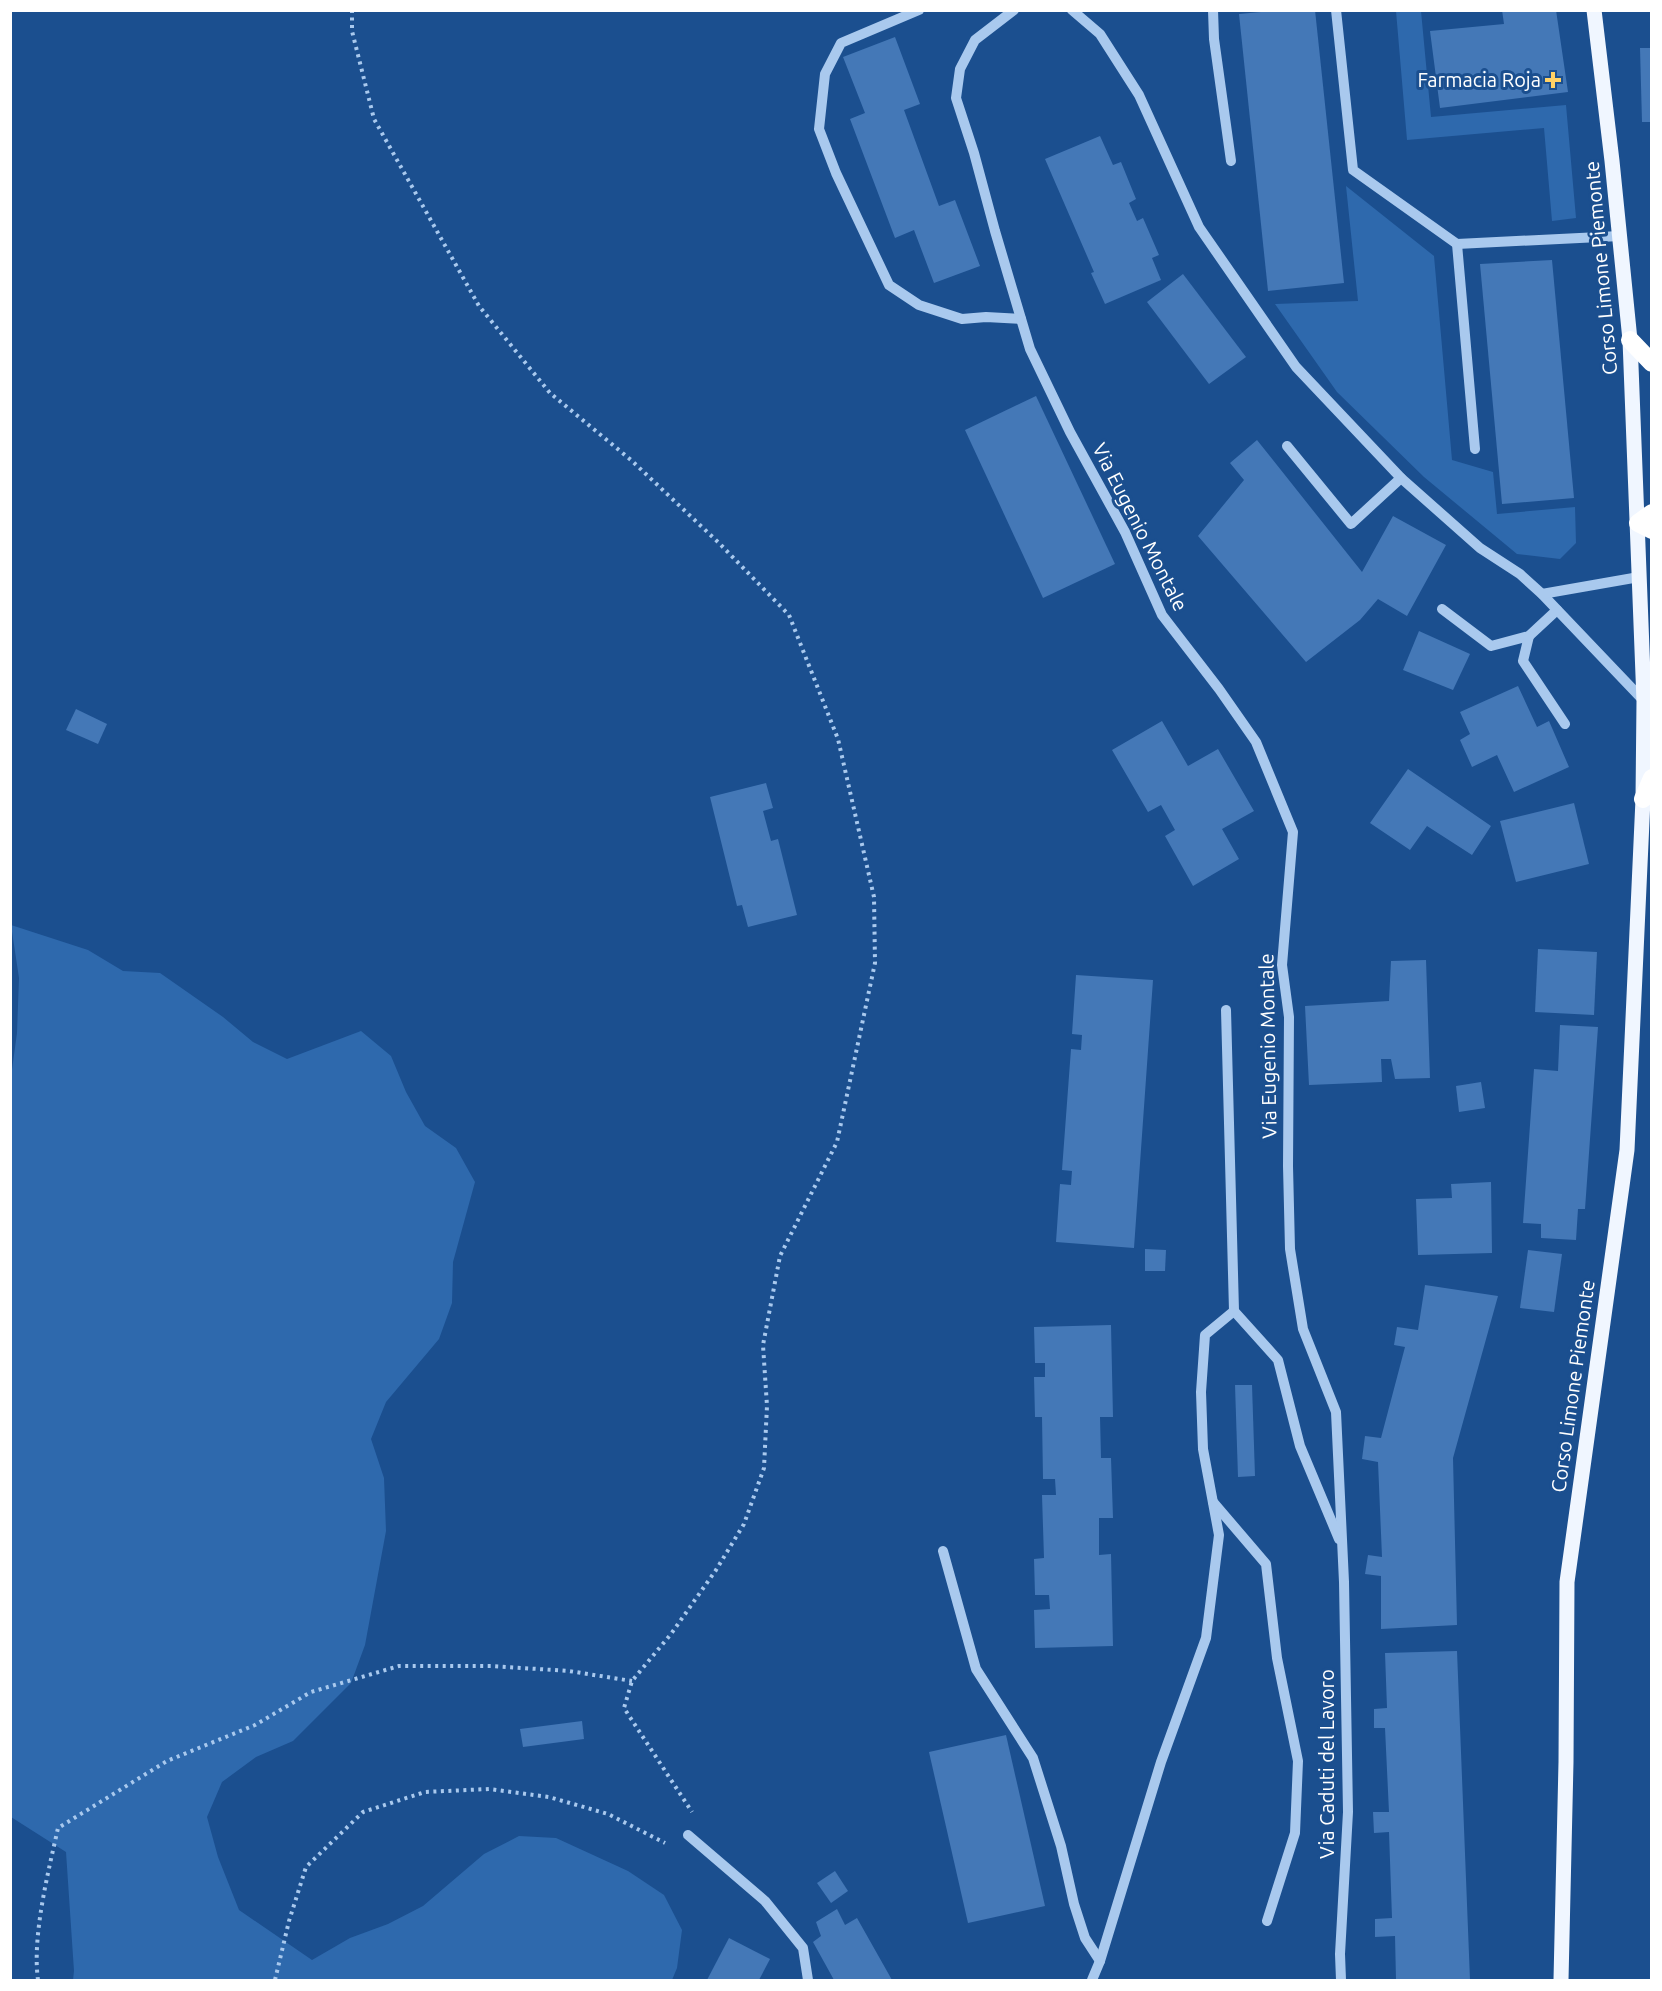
<svg xmlns="http://www.w3.org/2000/svg" width="1662" height="1991" viewBox="0 0 1662 1991" font-family="Ubuntu,sans-serif">
<style>
.green{fill:#2e69ad}
.building{fill:#4478b7}
.lines{fill:none;stroke-linecap:round;stroke-linejoin:round}
.path{stroke:#a9c9ee;stroke-width:4;stroke-dasharray:3 4.5;stroke-linecap:butt}
.minor{stroke:#a9c9ee;stroke-width:10}
.major{stroke:#f0f6ff;stroke-width:15}
.highway{stroke:#fff;stroke-width:18}
.poi-dot{fill:#ffd166;stroke:#1b4f8f;stroke-width:2}
.labels{text-anchor:middle;stroke-width:6;stroke-linejoin:round;paint-order:stroke}
.poi-label{font-size:20px;fill:#fff;stroke:#1b4f8f;text-anchor:end}
.street-label{font-size:20px;fill:#fff;stroke:#1b4f8f}
</style>
<rect width="100%" height="100%" fill="#1b4f8f"/>
<g class="green">
<polygon points="1396,11 1421,11 1431,117 1566,105 1576,218 1552,221 1544,128 1407,140"/>
<polygon points="1346,186 1434,256 1452,460 1493,472 1497,514 1575,507 1576,543 1560,559 1517,554 1424,477 1337,392 1275,304 1358,301"/>
<polygon points="11,925 88,950 123,971 160,973 223,1017 253,1042 287,1059 361,1031 391,1056 406,1092 425,1126 456,1148 475,1182 453,1262 452,1303 439,1339 386,1402 371,1439 384,1478 386,1531 365,1645 351,1683 293,1741 256,1757 222,1782 207,1817 218,1857 239,1910 312,1960 350,1938 388,1924 423,1906 484,1854 519,1836 556,1838 628,1871 664,1895 682,1930 677,1968 672,1980 73,1980 74,1971 66,1852 11,1817 10,1084 17,1033 19,978"/>
</g>
<g class="building">
<polygon points="1282,10 1315,10 1344,283 1268,291 1239,14"/>
<polygon points="1502,10 1556,10 1568,92 1440,108 1430,31 1504,24"/>
<polygon points="895,37 920,104 904,110 939,206 955,200 980,266 934,283 914,230 895,238 850,119 865,113 843,57"/>
<polygon points="1640,48 1652,48 1652,122 1642,122"/>
<polygon points="1100,136 1113,165 1121,162 1136,199 1129,203 1137,221 1143,218 1159,255 1152,258 1161,280 1105,304 1091,273 1094,272 1045,159"/>
<polygon points="1552,260 1574,498 1502,504 1480,264"/>
<polygon points="1183,274 1246,357 1209,384 1147,302"/>
<polygon points="1036,396 1115,564 1043,598 965,430"/>
<polygon points="1257,440 1362,572 1393,516 1446,545 1407,616 1378,599 1360,620 1306,662 1198,536 1244,480 1230,463"/>
<polygon points="1419,631 1470,654 1453,690 1403,670"/>
<polygon points="1518,686 1537,727 1549,721 1569,767 1514,792 1497,755 1472,767 1460,740 1470,734 1460,712"/>
<polygon points="76,709 107,724 98,744 66,730"/>
<polygon points="1162,721 1188,766 1218,749 1254,811 1222,829 1239,859 1193,886 1165,836 1175,830 1161,805 1148,812 1112,750"/>
<polygon points="1408,769 1491,826 1472,855 1427,826 1410,850 1370,823"/>
<polygon points="766,783 773,808 763,811 771,841 778,839 797,915 748,927 742,905 737,906 710,797"/>
<polygon points="1574,803 1589,864 1516,882 1500,821"/>
<polygon points="1538,949 1597,952 1594,1015 1535,1012"/>
<polygon points="1426,960 1430,1078 1395,1079 1391,1059 1381,1059 1382,1082 1309,1085 1305,1006 1389,1001 1391,961"/>
<polygon points="1076,975 1153,980 1134,1248 1056,1242 1060,1184 1071,1185 1072,1171 1062,1170 1071,1049 1081,1050 1082,1035 1072,1034"/>
<polygon points="1560,1025 1598,1027 1585,1209 1578,1209 1576,1240 1541,1238 1541,1224 1523,1223 1534,1069 1558,1071"/>
<polygon points="1481,1082 1485,1108 1459,1112 1456,1086"/>
<polygon points="1491,1182 1492,1253 1418,1255 1416,1199 1452,1198 1451,1184"/>
<polygon points="1145,1249 1166,1250 1165,1271 1145,1271"/>
<polygon points="1528,1250 1562,1254 1554,1312 1520,1308"/>
<polygon points="1425,1285 1498,1296 1453,1458 1457,1625 1381,1629 1381,1576 1365,1574 1368,1555 1382,1557 1378,1462 1362,1459 1365,1436 1381,1438 1405,1347 1394,1345 1397,1327 1418,1330"/>
<polygon points="1111,1325 1113,1417 1100,1417 1101,1458 1111,1458 1113,1518 1099,1518 1099,1555 1111,1554 1113,1646 1035,1648 1034,1610 1050,1609 1049,1595 1035,1595 1034,1559 1044,1558 1042,1495 1056,1495 1055,1479 1043,1479 1042,1417 1035,1417 1034,1377 1045,1377 1045,1363 1035,1363 1034,1327"/>
<polygon points="1235,1385 1252,1385 1255,1476 1238,1477"/>
<polygon points="1457,1651 1470,1980 1396,1980 1395,1936 1375,1937 1375,1919 1392,1918 1389,1832 1374,1833 1373,1812 1389,1812 1385,1728 1374,1728 1374,1709 1387,1708 1385,1653"/>
<polygon points="582,1721 584,1739 523,1747 520,1729"/>
<polygon points="1006,1735 1045,1906 968,1923 929,1752"/>
<polygon points="835,1871 848,1891 831,1903 817,1883"/>
<polygon points="837,1909 845,1925 857,1918 892,1980 834,1980 813,1942 821,1936 816,1922"/>
<polygon points="729,1938 770,1959 759,1980 707,1980"/>
</g>
<g class="lines">
<g class="path">
<polyline points="352,10 352,31 374,119 479,306 550,393 631,460 719,543 789,615 838,739 874,897 875,963 837,1142 780,1256 763,1345 767,1406 764,1468 744,1524 716,1570 671,1634 632,1681 624,1708 692,1812"/>
<path d="M38,1980C32,1936 48,1873 58,1828L167,1761L255,1725L311,1692L399,1666H491L569,1671L632,1681"/>
<polyline points="275,1980 289,1921 306,1867 363,1812 425,1792 489,1789 549,1797 608,1814 665,1843"/>
</g>
<g class="minor">
<polyline points="919,10 841,43 825,74 819,129 836,173 889,285 919,305 962,319 986,317 1021,319"/>
<polyline points="1014,10 975,40 960,69 956,98 974,153 995,231 1030,349 1070,432 1125,532 1162,615 1219,689 1256,742 1293,832 1282,965 1289,1017 1288,1166 1290,1249 1303,1329 1336,1412 1344,1582 1348,1812 1340,1954 1341,1980"/>
<polyline points="1072,10 1100,34 1139,95 1199,227 1296,367 1401,478 1480,548 1520,574 1542,594 1644,701"/>
<polyline points="1213,10 1214,39 1231,161"/>
<polyline points="1336,10 1353,170 1457,244"/>
<polyline points="1287,446 1351,524 1401,478"/>
<polyline points="1475,449 1457,244 1620,236"/>
<polyline points="1542,594 1639,577"/>
<polyline points="1442,609 1491,646 1529,636 1557,610"/>
<polyline points="1529,636 1523,661 1565,724"/>
<polyline points="1226,1010 1234,1311 1278,1360 1300,1446 1339,1539"/>
<polyline points="1213,1502 1266,1564 1277,1658 1298,1761 1295,1833 1267,1921"/>
<polyline points="943,1551 976,1669 1033,1758 1061,1846 1074,1904 1085,1938 1100,1961"/>
<polyline points="688,1835 765,1901 803,1948 808,1980"/>
<polyline points="1092,1980 1100,1961 1161,1762 1206,1638 1219,1535 1203,1449 1201,1392 1205,1335 1234,1311"/>
</g>
<polyline class="major" points="1561,1980 1566,1762 1567,1582 1627,1150 1643,799 1644,701 1630,340 1612,161 1594,10"/>
<g class="highway">
<polyline points="1630,340 1652,363"/>
<polyline points="1652,513 1638,523 1652,530"/>
<polyline points="1643,799 1652,778"/>
</g>
</g>
<path class="poi-dot" d="M1550 71h6v6h6v6h-6v6h-6v-6h-6v-6h6z"/>
<g class="labels">
<g class="poi-label">
<text x="1541" y="87">Farmacia Roja</text>
</g>
<g class="street-label">
<text transform="translate(1601 268) rotate(-95)" y="7">Corso Limone Piemonte</text>
<text transform="translate(1140 527) rotate(63)" y="7">Via Eugenio Montale</text>
<text transform="translate(1268 1046) rotate(-91)" y="7">Via Eugenio Montale</text>
<text transform="translate(1573 1386) rotate(-82)" y="7">Corso Limone Piemonte</text>
<text transform="translate(1327 1764) rotate(-90)" y="7">Via Caduti del Lavoro</text>
</g>
</g>
<rect width="1662" height="1991" fill="none" stroke="#ffffff" stroke-width="24"/>
</svg>
